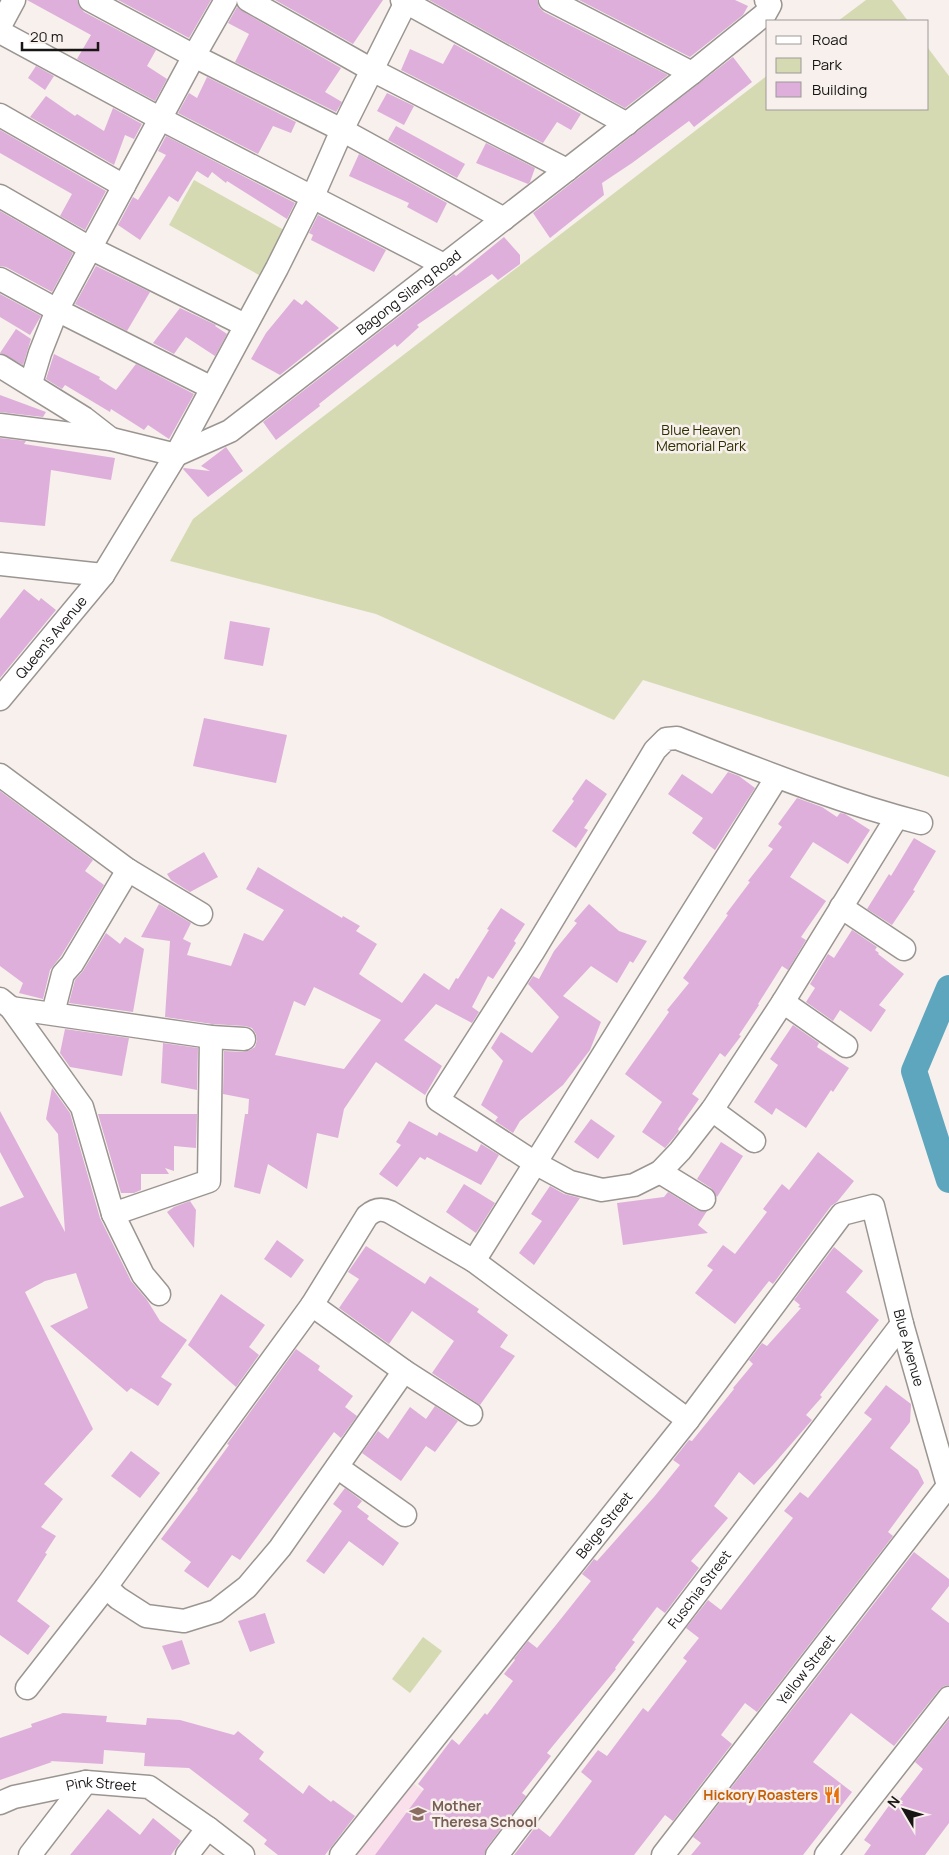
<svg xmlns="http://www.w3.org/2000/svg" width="949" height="1855" viewBox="0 0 949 1855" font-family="Manrope,sans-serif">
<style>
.education{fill:#f9e0ea}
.green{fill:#d6dab3}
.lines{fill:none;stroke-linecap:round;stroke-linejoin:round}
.canal{stroke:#5ea6bd;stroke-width:26}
.building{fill:#deafda;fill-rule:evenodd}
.minor-casing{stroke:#9b9592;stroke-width:25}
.minor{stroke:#fff;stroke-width:22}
.labels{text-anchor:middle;stroke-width:5;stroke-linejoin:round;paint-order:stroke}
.street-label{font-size:14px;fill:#181615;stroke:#f7f0ed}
.park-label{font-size:14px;fill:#2e3000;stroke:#f7f0ed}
.food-label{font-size:14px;font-weight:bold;fill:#c56008;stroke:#f7f0ed;text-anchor:end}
.education-label{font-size:14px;font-weight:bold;fill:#785e54;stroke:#f7f0ed;text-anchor:start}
</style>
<rect width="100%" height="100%" fill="#f7f0ed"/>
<polygon class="education" points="409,1780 497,1848 491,1855 351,1855"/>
<g class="green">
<polygon points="866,0 892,0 908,21 838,21"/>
<polygon points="928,48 949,76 949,777 643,680 614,720 376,614 170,561 193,519 303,432 768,75 768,109 928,109"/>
<polygon points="194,180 284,230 259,275 169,225"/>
<polygon points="423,1637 442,1651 410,1693 392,1679"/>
</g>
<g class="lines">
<polyline class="canal" points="949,988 914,1071 949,1180"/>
</g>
<g class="building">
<polygon points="27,0 77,0 79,6 84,12 156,50 147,66 167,79 155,101 77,59 91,35"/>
<polygon points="118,0 211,0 189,38"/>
<polygon points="275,0 383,0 353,44"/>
<polygon points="429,0 537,0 539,7 544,12 668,75 625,108"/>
<polygon points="579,0 735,0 748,6 743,15 690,57"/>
<polygon points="237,7 242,11 341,68 325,92 342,102 336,112 235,62 249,34 228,23"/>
<polygon points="454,44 581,114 571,130 557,122 543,143 401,70 410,49 443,64"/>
<polygon points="733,57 752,82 694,127 689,121 632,163 602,183 604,195 550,238 533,213"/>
<polygon points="36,66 54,76 45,90 28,78"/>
<polygon points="207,77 296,122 291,133 273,126 258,154 178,113 189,93 197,98"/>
<polygon points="387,93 414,106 404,125 377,111"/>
<polygon points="46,96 75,116 77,114 104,131 113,108 142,124 134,139 125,135 114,165 30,117"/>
<polygon points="396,126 465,164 457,178 388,140"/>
<polygon points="0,130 106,191 85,230 60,216 72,194 0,153"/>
<polygon points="166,136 295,203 287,219 227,181 226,183 212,172 208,178 197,171 178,202 169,196 140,240 118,225 133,197 138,200 166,155 158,151"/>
<polygon points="486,143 535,168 530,182 528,184 476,163"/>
<polygon points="359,154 447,203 437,223 407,207 409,203 349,176"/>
<polygon points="0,211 73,253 52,292 6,267 0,266"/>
<polygon points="318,215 386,250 374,272 311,240 313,235 309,233"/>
<polygon points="504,237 520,255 520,264 498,280 492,274 417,325 419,327 397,347 395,344 319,404 320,406 276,440 263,422 454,274 456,276"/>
<polygon points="96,266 150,292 127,331 75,304"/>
<polygon points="0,294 41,316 30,335 0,317"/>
<polygon points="294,299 302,305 306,300 339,328 280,375 251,359 266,333"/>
<polygon points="180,308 216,325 215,326 227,334 215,356 186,337 174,354 153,343"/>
<polygon points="16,329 31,339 23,365 0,353"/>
<polygon points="54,354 100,377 99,379 116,390 136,364 194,394 169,439 148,425 144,430 111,409 110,412 65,385 62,389 46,379"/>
<polygon points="0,395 46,412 43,417 0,412"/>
<polygon points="0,438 26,441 24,444 115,458 111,480 51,470 45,526 0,522"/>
<polygon points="226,447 243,471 208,497 183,469 184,468 210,471 201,466"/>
<polygon points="24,589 39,601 41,598 56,610 0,678 0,619"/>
<polygon points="230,621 270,628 263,666 224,659"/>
<polygon points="204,718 287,735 276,783 193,766"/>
<polygon points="728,772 739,776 755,788 715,850 692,833 703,818 668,794 682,774 712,794"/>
<polygon points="586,779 607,794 584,828 588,830 576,848 552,831 574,801 572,799"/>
<polygon points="0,791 93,860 85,871 104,885 61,956 50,970 43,999 19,993 23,983 0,966"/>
<polygon points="797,798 822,807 837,817 840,813 845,814 870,830 848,864 813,842 790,877 826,901 801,937 806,940 788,970 782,966 758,1004 759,1005 739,1035 741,1036 725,1057 720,1053 692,1094 699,1099 678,1129 679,1131 665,1148 642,1132 662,1102 625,1074 669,1012 667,1010 689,983 683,978 728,915 726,914 750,882 748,881 773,849 768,846 782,827 778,824"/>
<polygon points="914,838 936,851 913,890 915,891 892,925 867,909 889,874 891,876"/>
<polygon points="204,852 218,877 190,892 171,880 167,874"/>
<path d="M258,867L342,918L343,916L360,926L356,931L377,944L359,974L402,1003L424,973L449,990L456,978L458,979L489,930L487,929L501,908L525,924L514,941L516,943L493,979L488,976L472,1007L479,1012L472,1023L436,1004L404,1040L442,1066L425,1095L376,1062L344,1109L338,1138L317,1133L307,1189L268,1164L260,1194L234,1187L245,1114H248L249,1099L223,1094L224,1051L243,1052L250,1050L255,1047L257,1040L256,1034L252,1028L245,1026L212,1024L165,1017L170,941L141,937L159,904L191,923L183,939L191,943L187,955L231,966L244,933L263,941L284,910L246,889ZM314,987L381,1020L344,1069L275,1055L294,1001L305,1006Z"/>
<polygon points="589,904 619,931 647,941 633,963 630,961 617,983 591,966 563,996 601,1022 590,1050 563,1085 520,1121 513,1133 495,1121 498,1117 481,1105 503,1061 491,1048 501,1032 532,1053 559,1017 528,984 533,976 539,979 554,951 577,923 574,921"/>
<polygon points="852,930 877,947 875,950 879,953 878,954 904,974 879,1005 886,1010 871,1032 840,1010 833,1021 806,1002 815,988 810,984 828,954 834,958"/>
<polygon points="106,933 120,944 125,937 144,949 133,1012 69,1003 75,980 83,971"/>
<polygon points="793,1025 819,1043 817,1047 849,1068 833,1092 831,1090 806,1128 776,1108 772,1115 754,1102 778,1065 770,1059"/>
<polygon points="65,1029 129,1038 122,1076 70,1067 60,1053"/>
<polygon points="163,1043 198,1048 197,1090 161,1083"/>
<polygon points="52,1088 70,1113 100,1218 131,1281 147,1300 160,1321 187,1340 161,1377 172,1384 158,1406 131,1388 127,1392 50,1326 88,1308 76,1273 45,1281 25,1292 93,1429 44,1484 63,1499 41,1527 56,1536 45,1553 47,1554 17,1601 50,1626 28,1655 0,1635 0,1207 24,1197 0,1152 0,1111 65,1232 58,1134 46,1119"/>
<polygon points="98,1114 197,1114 196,1148 174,1146 174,1171 165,1168 169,1174 141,1174 141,1190 134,1193 121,1193"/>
<polygon points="591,1119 615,1136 598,1159 574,1142"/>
<polygon points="409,1121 437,1136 439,1132 477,1152 481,1144 499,1155 481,1185 427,1157 425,1160 420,1157 397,1187 379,1174 401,1145 396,1142"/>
<polygon points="721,1142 743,1156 717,1197 711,1188 697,1179"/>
<polygon points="818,1152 854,1181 837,1202 831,1206 773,1284 769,1281 735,1324 695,1293 713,1270 707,1266 723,1245 735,1254 767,1212 763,1209 782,1184 789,1190"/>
<polygon points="464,1184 495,1203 476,1233 446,1212"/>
<polygon points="550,1186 564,1194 580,1198 534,1265 519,1253 542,1221 531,1214"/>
<polygon points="668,1192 697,1210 707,1211 698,1225 708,1233 623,1245 617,1203 664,1197"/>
<polygon points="190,1201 196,1210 194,1248 167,1212 174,1207"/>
<polygon points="277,1240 304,1260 291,1278 264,1259"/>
<polygon points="366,1246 425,1284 430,1276 479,1309 477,1312 508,1335 500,1347 515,1356 480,1405 432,1373 454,1341 412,1311 389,1344 339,1308 359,1279 348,1272"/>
<polygon points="834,1247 863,1271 846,1292 879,1320 820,1395 822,1397 806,1415 812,1420 773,1465 754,1485 739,1472 714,1506 728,1518 691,1561 699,1568 665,1613 657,1607 632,1640 635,1642 615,1668 616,1669 547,1753 551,1756 522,1793 526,1796 487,1847 484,1855 375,1855 424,1789 418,1784 452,1739 459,1745 485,1713 487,1715 513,1681 504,1674 515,1660 514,1659 528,1641 537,1648 556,1625 591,1581 582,1574 594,1559 597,1561 654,1497 680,1465 673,1460 689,1440 692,1441 734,1389 733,1388 753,1364 749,1360 762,1343 767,1346 801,1308 798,1307 800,1305 794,1300"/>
<polygon points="221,1294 265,1325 249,1347 259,1355 236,1387 188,1345"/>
<polygon points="296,1349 320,1366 318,1370 353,1396 345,1407 357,1416 341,1438 334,1432 240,1560 232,1555 208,1588 184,1571 191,1562 161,1539 198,1490 197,1489 229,1445 227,1444"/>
<polygon points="886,1385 911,1404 910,1422 890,1448 918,1470 924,1483 888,1532 893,1536 757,1712 745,1703 721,1735 732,1744 673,1821 665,1815 634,1855 514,1855 536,1826 550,1837 592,1781 581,1772 598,1750 607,1756 643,1708 648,1712 687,1661 683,1658 699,1638 686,1628 708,1600 721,1610 793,1518 784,1511 800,1492 808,1498 872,1419 864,1413"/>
<polygon points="435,1406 458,1421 435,1452 426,1446 401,1481 362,1453 378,1431 388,1439 410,1407 426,1419"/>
<polygon points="131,1451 160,1473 140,1498 111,1476"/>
<polygon points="345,1488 362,1501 357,1507 369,1516 367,1519 399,1543 383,1566 349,1541 324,1574 306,1561 342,1511 333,1504"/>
<polygon points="914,1552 949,1579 949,1586 931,1609 949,1623 949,1685 944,1686 939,1690 894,1746 851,1713 813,1762 852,1792 803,1855 691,1855 701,1843 693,1837"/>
<polygon points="265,1613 275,1643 250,1652 238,1621"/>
<polygon points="182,1640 190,1664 172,1670 162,1646"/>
<polygon points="63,1713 107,1716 106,1722 146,1725 147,1718 180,1720 234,1735 238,1731 264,1752 259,1759 303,1794 309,1785 331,1802 333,1800 355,1816 325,1855 278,1855 264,1844 267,1840 243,1821 249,1814 189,1768 144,1766 145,1753 104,1750 103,1764 50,1761 52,1762 0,1780 0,1738 32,1727 31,1724"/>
<polygon points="949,1719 949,1823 925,1855 864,1855 871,1845 864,1840 896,1796 900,1799 923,1769 915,1762"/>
<polygon points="108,1809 140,1835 153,1818 181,1841 171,1855 70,1855"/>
</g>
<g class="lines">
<g class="minor-casing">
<g id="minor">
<polyline points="90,0 194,56 342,130 504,219"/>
<polyline points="248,0 372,70 567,170"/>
<polyline points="402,0 627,124"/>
<polyline points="550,0 692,73"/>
<polyline points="0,26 14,0"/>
<polyline points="0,32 161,119 444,265"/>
<polyline points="0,115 124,186"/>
<polyline points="0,196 90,248 245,325"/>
<polyline points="0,279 57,310 212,388"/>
<polyline points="0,366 84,418 111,439"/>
<polyline points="31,383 40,353 57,310 194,56 226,0"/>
<path id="s1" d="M0,425L111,439L176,455L230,431L692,73L765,14L770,5L766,0"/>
<polyline points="0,564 103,575"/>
<path id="s2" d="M0,699L103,575L176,455L277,268L313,196L342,130L407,0"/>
<polyline points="0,775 128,870 201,914"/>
<path d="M897,817L783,1002L712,1110L680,1151L660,1172L634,1185L602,1190L570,1182L535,1163L438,1100L533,952L655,750L666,739L677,738C757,769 838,802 921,823"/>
<polyline points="841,907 904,949"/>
<polyline points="0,999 11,1008 82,1107 113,1214 209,1181 211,1037"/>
<polyline points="783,1002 846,1046"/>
<polyline points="11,1008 211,1037 244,1039"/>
<polyline points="53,1013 63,974 72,964 128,870"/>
<polyline points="712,1110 754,1141"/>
<polyline points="660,1172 704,1199"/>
<polyline points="113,1214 143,1275 159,1294"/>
<polyline points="474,1261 777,777"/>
<polyline points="312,1305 404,1371 471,1414"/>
<polyline points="337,1467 405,1515"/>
<polyline points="106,1587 118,1598 146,1616 184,1621 216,1611 247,1587 280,1548 404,1371"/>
<path d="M27,1688L106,1587L312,1305L367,1216C375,1209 381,1208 390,1212L474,1261L688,1420"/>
<path id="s3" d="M0,1803L14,1797L86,1782L149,1787L208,1828L243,1855"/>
<polyline points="30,1855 86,1782"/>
<polyline points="187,1855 208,1828"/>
<path id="s4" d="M341,1855L688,1420L842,1214L873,1206L902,1324L949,1489"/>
<path id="s5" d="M497,1855L902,1324"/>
<path id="s6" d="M663,1855L948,1486"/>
<polyline points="826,1855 949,1698"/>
</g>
</g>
<use href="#minor" class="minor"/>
</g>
<defs>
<g id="restaurant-bare" transform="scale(1.35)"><path d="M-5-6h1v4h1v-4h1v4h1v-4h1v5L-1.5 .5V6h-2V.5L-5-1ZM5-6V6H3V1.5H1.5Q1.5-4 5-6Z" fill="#e8710a" stroke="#f7f0ed" stroke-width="2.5" paint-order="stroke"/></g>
<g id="school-bare" transform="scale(1.35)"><path d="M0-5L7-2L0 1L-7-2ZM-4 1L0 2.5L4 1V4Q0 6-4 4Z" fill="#8d6e63" stroke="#f7f0ed" stroke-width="2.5" paint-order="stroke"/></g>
</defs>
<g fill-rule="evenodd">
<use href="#restaurant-bare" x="832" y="1795"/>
<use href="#school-bare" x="418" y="1814"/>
</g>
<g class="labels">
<g class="street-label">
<text dy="5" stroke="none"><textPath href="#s1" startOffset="464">Bagong Silang Road</textPath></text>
<text dy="5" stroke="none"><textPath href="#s2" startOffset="80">Queen's Avenue</textPath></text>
<text dy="5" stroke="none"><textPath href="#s4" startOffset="992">Blue Avenue</textPath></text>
<text dy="5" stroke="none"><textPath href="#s4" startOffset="422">Beige Street</textPath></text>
<text dy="5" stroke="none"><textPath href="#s5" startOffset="334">Fuschia Street</textPath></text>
<text dy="5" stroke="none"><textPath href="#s6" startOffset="234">Yellow Street</textPath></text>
<text dy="5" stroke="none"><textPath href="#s3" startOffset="104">Pink Street</textPath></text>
</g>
<g class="park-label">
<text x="701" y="435">Blue Heaven<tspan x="701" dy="16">Memorial Park</tspan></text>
</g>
<g class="food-label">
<text x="818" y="1800">Hickory Roasters</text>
</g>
<g class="education-label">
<text x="432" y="1811">Mother<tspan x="432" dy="16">Theresa School</tspan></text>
</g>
</g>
<rect x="766" y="20" width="162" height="90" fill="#f7f0ed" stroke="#9e9997"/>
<rect x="776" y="36" width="25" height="8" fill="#ffffff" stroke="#9e9997"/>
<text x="812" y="45" font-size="15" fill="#181615">Road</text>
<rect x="776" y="58" width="25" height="15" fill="#d6dab3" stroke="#9e9997"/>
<text x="812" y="70" font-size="15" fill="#181615">Park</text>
<rect x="776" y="82" width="25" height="15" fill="#deafda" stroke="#9e9997"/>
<text x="812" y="95" font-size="15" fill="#181615">Building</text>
<g transform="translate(904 1810) rotate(308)" stroke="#f7f0ed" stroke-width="4" paint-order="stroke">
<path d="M0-4L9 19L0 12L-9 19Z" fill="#181615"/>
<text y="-8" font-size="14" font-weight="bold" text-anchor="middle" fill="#181615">N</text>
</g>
<path d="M22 42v8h76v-8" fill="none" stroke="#181615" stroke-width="2.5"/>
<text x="30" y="42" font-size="15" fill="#181615" stroke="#f7f0ed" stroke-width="4" paint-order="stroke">20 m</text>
</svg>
